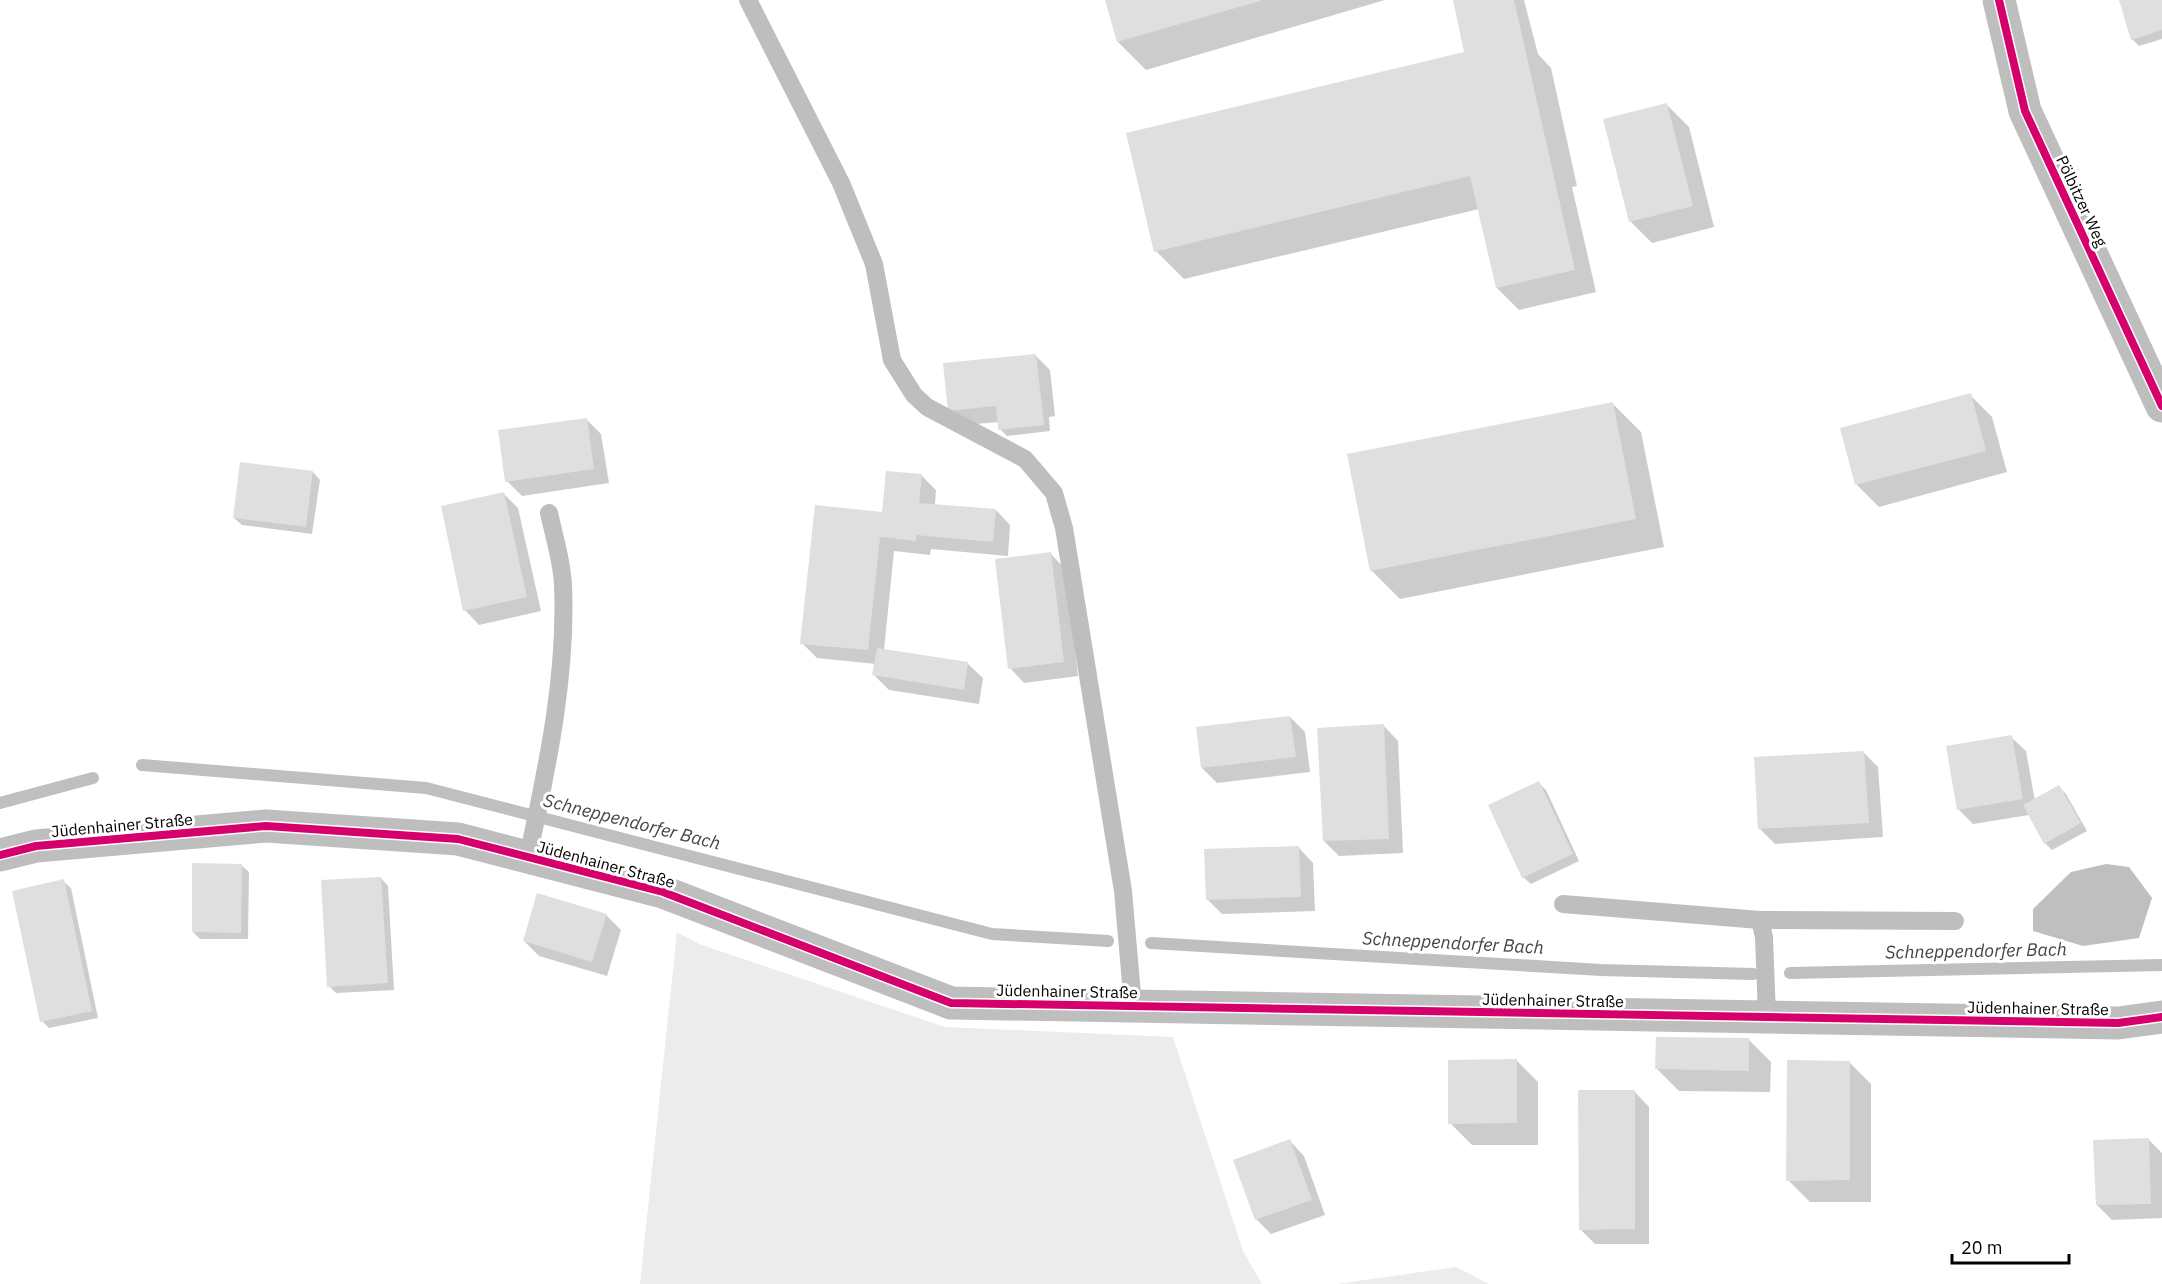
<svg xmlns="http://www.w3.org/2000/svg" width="2162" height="1284" viewBox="0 0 2162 1284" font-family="'IBM Plex Sans',sans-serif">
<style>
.green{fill:#ececec}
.water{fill:#bfbfbf}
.shadow{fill:#0003}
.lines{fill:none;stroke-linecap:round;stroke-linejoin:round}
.stream{stroke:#bfbfbf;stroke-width:12}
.building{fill:#dfdfdf}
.lane{stroke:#bebebe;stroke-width:18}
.street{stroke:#bebebe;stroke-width:33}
.cycleway-casing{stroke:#fff;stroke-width:11}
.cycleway{stroke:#d6006c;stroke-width:8}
.labels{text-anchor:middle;stroke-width:6;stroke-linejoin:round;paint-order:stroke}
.street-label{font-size:16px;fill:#000;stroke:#fff}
.water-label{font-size:18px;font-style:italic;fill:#444;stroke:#fff}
</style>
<rect width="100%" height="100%" fill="#fff"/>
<g class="green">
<polygon points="677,932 699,944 945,1027 1173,1037 1243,1251 1262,1284 640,1284"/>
<polygon points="1456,1267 1489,1284 1337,1284"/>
</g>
<polygon class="water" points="2106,864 2129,867 2152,898 2139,938 2083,946 2033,931 2033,909 2071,872"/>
<g class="shadow">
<polygon points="1106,0 1385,0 1146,70 1118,42"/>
<polygon points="1454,0 1524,0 1538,54 1551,68 1577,186 1572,187 1596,292 1519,310 1497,288 1479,209 1184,279 1156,251 1465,53"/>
<polygon points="2121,0 2162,0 2162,39 2139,46 2132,39"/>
<polygon points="1667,105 1689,127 1714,227 1652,243 1630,221"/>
<polygon points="1035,355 1050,370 1055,416 1049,417 1050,431 1007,436 1000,429 999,422 964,425 949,410"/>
<polygon points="1970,395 1992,417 2007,472 1879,507 1857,485 1842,429"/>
<polygon points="1613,404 1641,432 1664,547 1400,599 1371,570"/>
<polygon points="586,419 601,434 609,483 522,496 507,481"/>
<polygon points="313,472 320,480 312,534 242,525 234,518"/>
<polygon points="921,475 936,490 935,505 996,510 1010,525 1008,556 931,549 930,555 894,551 884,650 968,664 983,678 979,704 889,690 874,675 876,664 817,658 802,643 883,513"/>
<polygon points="503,493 518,508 541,611 479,625 465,610"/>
<polygon points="1051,554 1065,569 1078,676 1024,683 1010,668"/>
<polygon points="1290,717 1305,732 1310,772 1217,783 1202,768"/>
<polygon points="1384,726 1398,741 1403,853 1339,856 1324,841"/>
<polygon points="2011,737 2026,751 2035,801 2059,787 2066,794 2087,831 2052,850 2045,843 2029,815 1973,824 1958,809"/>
<polygon points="1863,752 1878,767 1883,837 1775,844 1760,829"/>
<polygon points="1539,783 1546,790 1579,861 1531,884 1523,877"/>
<polygon points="1299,848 1313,863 1315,911 1222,914 1207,899"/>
<polygon points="241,865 249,872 248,939 200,939 193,932"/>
<polygon points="381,878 388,886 394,990 336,993 329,986"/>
<polygon points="63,881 71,888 98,1018 49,1028 42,1021"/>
<polygon points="606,915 621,930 607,976 539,956 524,941"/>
<polygon points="1749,1040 1771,1062 1770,1092 1679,1091 1657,1069"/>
<polygon points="1516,1060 1538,1082 1538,1145 1472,1145 1450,1123"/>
<polygon points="1849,1062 1871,1084 1871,1202 1810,1202 1788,1180"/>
<polygon points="1635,1092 1649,1107 1649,1244 1595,1244 1580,1229"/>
<polygon points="2148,1139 2162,1153 2162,1218 2112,1220 2097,1205"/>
<polygon points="1290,1141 1304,1156 1325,1215 1271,1234 1256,1219"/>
</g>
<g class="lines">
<g class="stream">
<polyline points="142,765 426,788 992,934 1108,941"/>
<polyline points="0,803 93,778"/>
<polyline points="1151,943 1601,970 1753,974"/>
<polyline points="1790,973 2162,965"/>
</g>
</g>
<g class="building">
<polygon points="1105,0 1260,0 1260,1 1117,42"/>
<polygon points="1453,0 1514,0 1575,270 1496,288 1470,176 1154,252 1126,133 1464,52"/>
<polygon points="2119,0 2162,0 2162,30 2131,40"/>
<polygon points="1667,103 1693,206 1629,222 1603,119"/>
<polygon points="1036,354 1044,425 998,430 996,406 948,411 943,363"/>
<polygon points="1971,393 1986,451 1855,485 1840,428"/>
<polygon points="1613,402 1636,519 1370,571 1347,454"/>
<polygon points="587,418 594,469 505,482 498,430"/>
<polygon points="240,462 313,471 306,527 233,518"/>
<polygon points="886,471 922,474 919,503 996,509 993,542 916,535 916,541 880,537 868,650 800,644 815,505 882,512"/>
<polygon points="504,492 527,597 463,611 441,506"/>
<polygon points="1051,552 1064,662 1008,669 995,559"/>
<polygon points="877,648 968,662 964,690 872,675"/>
<polygon points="1290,716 1296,757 1201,768 1196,727"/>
<polygon points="1384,724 1389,839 1323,841 1317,728"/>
<polygon points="2012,735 2023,799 1957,810 1946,746"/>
<polygon points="1864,751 1869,823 1758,829 1754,757"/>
<polygon points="1539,781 1573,854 1522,878 1488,805"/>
<polygon points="2059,785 2081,823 2044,844 2023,805"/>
<polygon points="1299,846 1301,897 1206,900 1204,849"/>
<polygon points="192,863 242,864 241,933 192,932"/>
<polygon points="381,877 388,983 327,987 321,880"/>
<polygon points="64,879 92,1011 40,1022 12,891"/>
<polygon points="537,893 607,914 592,962 523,941"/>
<polygon points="1656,1037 1749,1038 1749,1071 1655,1069"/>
<polygon points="1517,1059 1517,1123 1448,1124 1448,1060"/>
<polygon points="1787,1060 1850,1061 1850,1180 1786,1181"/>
<polygon points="1578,1090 1635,1090 1635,1229 1579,1230"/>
<polygon points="2149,1138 2151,1204 2096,1205 2093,1140"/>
<polygon points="1290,1139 1312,1200 1255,1220 1233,1160"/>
</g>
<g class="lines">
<g class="lane">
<polyline points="748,0 841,183 874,264 892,360 914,395 927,407 1025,459 1054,493 1064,528 1123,891 1133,1006"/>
<path d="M528,857C547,768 567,676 563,585C562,561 554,536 549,513"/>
<polyline points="1563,904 1760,920 1955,921"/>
<polyline points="1760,920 1764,937 1767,1017"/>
</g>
<g class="street">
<polyline points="1999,0 2025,111 2162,406"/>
<polyline points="0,855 36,846 266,826 458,839 663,892 951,1003 2118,1023 2162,1017"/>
</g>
<g class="cycleway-casing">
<g id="cycleway">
<polyline points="1999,0 2025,111 2162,406"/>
<polyline points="0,855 36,846 266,826 458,839 663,892 951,1003 2118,1023 2162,1017"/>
</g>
</g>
<use href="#cycleway" class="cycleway"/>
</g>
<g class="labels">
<g class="street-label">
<text transform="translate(2082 201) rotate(65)" y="6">Pölbitzer Weg</text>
<text transform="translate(122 825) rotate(-5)" y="6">Jüdenhainer Straße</text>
<text transform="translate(606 864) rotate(15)" y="6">Jüdenhainer Straße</text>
<text transform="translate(1067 991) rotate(1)" y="6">Jüdenhainer Straße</text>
<text transform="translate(1553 1000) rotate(1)" y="6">Jüdenhainer Straße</text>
<text transform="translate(2038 1008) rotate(1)" y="6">Jüdenhainer Straße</text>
</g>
<g class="water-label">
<text transform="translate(632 822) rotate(14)" y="6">Schneppendorfer Bach</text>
<text transform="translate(1453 943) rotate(3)" y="6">Schneppendorfer Bach</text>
<text transform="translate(1976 951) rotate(-1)" y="6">Schneppendorfer Bach</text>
</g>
</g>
<path d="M1952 1254v9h117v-9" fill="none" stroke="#000000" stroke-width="3"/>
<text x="1961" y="1254" font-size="18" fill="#000000" stroke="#ffffff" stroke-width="4.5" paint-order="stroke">20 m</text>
</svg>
